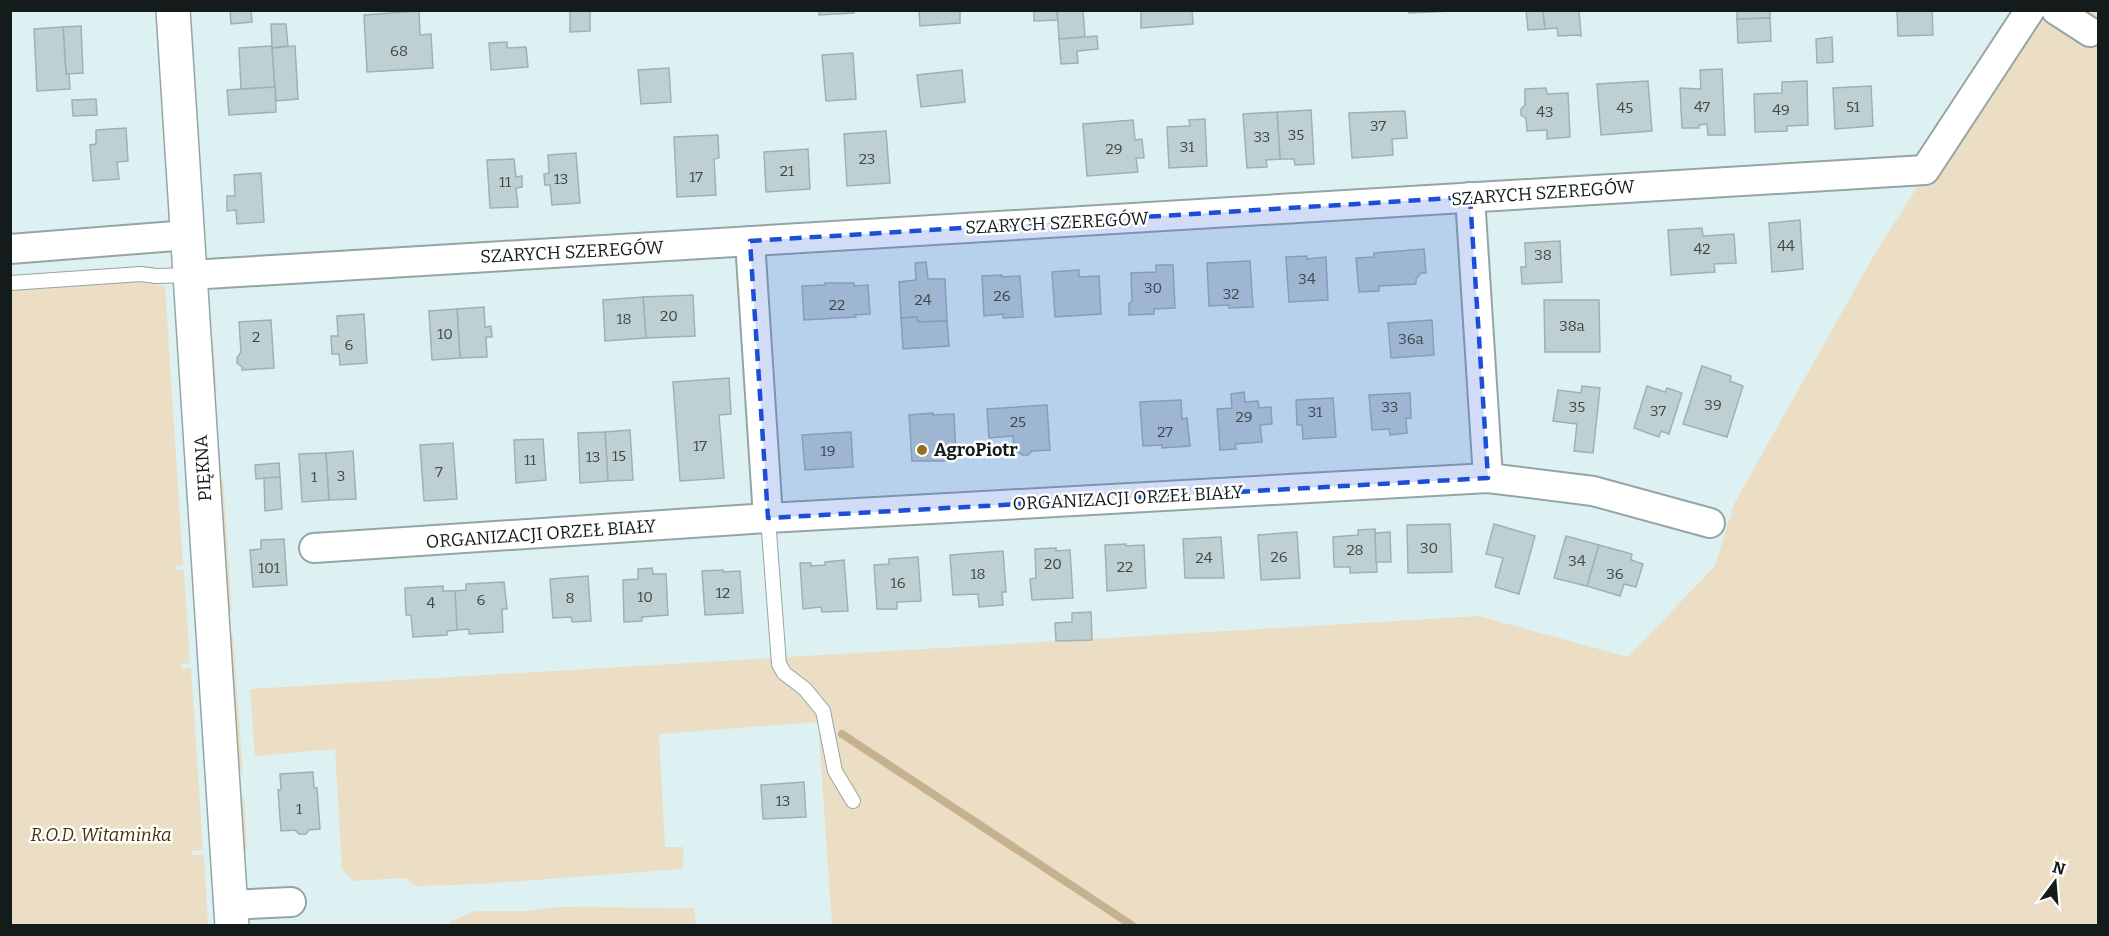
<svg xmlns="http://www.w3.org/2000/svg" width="2109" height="936" viewBox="0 0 2109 936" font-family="Bitter,serif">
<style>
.green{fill:#ecddc5}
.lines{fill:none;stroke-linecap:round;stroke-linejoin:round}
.stream{stroke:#c6b18f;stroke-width:8}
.building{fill:#bed0d1;stroke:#9fb1b2;stroke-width:1.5}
.service-casing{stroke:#94a5a6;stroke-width:16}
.minor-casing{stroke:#94a5a6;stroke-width:32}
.tertiary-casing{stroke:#94a5a6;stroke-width:36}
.service{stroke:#fff;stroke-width:14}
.minor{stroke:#fff;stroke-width:28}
.tertiary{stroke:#fff;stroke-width:33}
.marked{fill:#1d4ed8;fill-opacity:0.2;stroke:#1d4ed8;stroke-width:4.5;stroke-dasharray:12 8;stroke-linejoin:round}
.poi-dot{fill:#976e1a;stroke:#fff;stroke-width:2}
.labels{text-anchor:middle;stroke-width:5;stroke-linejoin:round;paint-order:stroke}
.number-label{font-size:15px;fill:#3e4848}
.street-label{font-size:18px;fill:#141b1b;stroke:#fff}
.poi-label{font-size:18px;font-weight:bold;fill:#141b1b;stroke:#fff;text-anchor:start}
.park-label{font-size:18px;font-style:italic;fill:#462f02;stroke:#fff}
</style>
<rect width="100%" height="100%" fill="#def1f2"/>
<g class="green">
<polygon points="2030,11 2098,11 2098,925 832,925 818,722 659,734 665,847 684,847 682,869 481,884 417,886 405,878 353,881 342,869 335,749 255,756 250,689 1479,616 1628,657 1715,566 1734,504 1877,250"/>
<polygon points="155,266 158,286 165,286 183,565 175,566 175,570 184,570 190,663 181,664 181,669 191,668 203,850 192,851 192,855 204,855 208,925 11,926 11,276"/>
<polygon points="213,337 217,393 213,391 209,338"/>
<polygon points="223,477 232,612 227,610 218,480"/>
<polygon points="233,634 243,773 238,771 229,637"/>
<polygon points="244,795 247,850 243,850 240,798"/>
<polygon points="559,907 694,908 696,925 450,925 451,921 476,911 527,911"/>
</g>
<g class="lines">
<polyline class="stream" points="842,734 1133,926"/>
</g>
<g class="building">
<polygon points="230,10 251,10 252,22 231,24"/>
<polygon points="570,10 590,10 590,31 570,32"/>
<polygon points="819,10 854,10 854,13 819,15"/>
<polygon points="919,10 960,10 960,23 920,26"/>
<polygon points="1034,10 1057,10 1058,20 1034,21"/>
<polygon points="1057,10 1083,10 1085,37 1059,39"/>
<polygon points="1141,10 1192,10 1193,24 1141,28"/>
<polygon points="1409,10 1452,10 1452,11 1409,13"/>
<polygon points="1526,10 1543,10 1545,29 1528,30"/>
<polygon points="1543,10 1579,10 1581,36 1579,35 1558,36 1557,28 1545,29"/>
<polygon points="1737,10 1770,10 1770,18 1737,19"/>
<polygon points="1897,10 1932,10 1933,35 1898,36"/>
<polygon points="419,11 420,35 431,34 433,68 367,72 364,15"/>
<polygon points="1770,18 1771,41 1738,43 1737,19"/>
<polygon points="271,24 286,24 288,46 272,48"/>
<polygon points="81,26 83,73 66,74 63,27"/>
<polygon points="63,27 66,74 69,74 70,89 37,91 34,29"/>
<polygon points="1097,36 1098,49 1077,51 1078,63 1061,64 1059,39"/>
<polygon points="1832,37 1833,62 1817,63 1816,39"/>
<polygon points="507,42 507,48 526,47 528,67 491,70 489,43"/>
<polygon points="272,46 275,87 241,89 239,48"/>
<polygon points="295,46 298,99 276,101 272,48"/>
<polygon points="853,53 856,99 826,101 822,55"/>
<polygon points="669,68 671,102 641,104 638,70"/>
<polygon points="1722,69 1725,135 1708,135 1707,124 1699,125 1699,128 1682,128 1680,88 1701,89 1700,70"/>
<polygon points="962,70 965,102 921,107 917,75"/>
<polygon points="1648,81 1652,131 1601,135 1597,84"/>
<polygon points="1807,81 1808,125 1787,126 1787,131 1755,132 1754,94 1782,93 1782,82"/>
<polygon points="1871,86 1873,126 1835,129 1833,88"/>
<polygon points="275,87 276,112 229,115 227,90"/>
<polygon points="1546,88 1547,94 1568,93 1570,137 1547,139 1547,130 1527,131 1526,118 1521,115 1521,109 1525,105 1525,89"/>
<polygon points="96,99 97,115 73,116 72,100"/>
<polygon points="1311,110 1314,164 1295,165 1294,159 1280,159 1277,112"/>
<polygon points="1405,111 1407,138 1392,139 1393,155 1352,158 1349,113"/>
<polygon points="1277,112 1280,159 1266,160 1267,167 1247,168 1243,114"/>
<polygon points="1205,119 1207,166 1169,168 1167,127 1190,126 1189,120"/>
<polygon points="1133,120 1135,140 1142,139 1144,158 1136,158 1138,172 1087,176 1083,124"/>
<polygon points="126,128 128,161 117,162 119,179 93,181 90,145 96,144 96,130"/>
<polygon points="886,131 890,183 847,186 844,134"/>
<polygon points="718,135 719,158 714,159 716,195 677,197 674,137"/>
<polygon points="808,149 810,189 766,192 764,152"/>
<polygon points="576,153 580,203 552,205 550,185 545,185 544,174 549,173 548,155"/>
<polygon points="514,159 516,177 522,176 522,187 516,188 518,207 490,208 487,160"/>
<polygon points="261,173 264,222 237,224 236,210 227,211 227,196 235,196 234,175"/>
<polygon points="1800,220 1803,269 1772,272 1769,223"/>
<polygon points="1702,228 1703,236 1734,234 1736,263 1714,264 1715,272 1671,275 1668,230"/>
<polygon points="1560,241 1562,282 1522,284 1521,267 1526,267 1525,243"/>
<polygon points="1424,249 1426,273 1421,273 1416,279 1416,284 1379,286 1379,291 1359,292 1356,258 1374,257 1374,253"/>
<polygon points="1307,256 1307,259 1326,257 1328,300 1289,302 1286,257"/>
<polygon points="1250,261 1253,307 1229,308 1229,305 1209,306 1207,263"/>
<polygon points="926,262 928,279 945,279 947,321 918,322 917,317 901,318 899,282 916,280 915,263"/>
<polygon points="1156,265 1173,265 1175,308 1154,309 1154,314 1129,315 1129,303 1132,302 1131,273 1156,272"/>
<polygon points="1079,270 1079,277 1099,276 1101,314 1055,317 1052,272"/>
<polygon points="1002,275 1002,277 1020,276 1023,317 1003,318 1003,314 984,316 982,276"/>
<polygon points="825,283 854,283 854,286 868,285 870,314 855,315 856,317 804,320 802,286 825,285"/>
<polygon points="693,295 695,336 646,338 643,297"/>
<polygon points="643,297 646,338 605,341 603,300"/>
<polygon points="1544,300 1599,300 1600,352 1545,352"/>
<polygon points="484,307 485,327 491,326 492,337 486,337 487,357 460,358 457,309"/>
<polygon points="457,309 460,358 432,360 429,311"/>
<polygon points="364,314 367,363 340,365 339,354 332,354 331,336 338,336 337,316"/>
<polygon points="917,317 918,322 947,321 949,346 903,349 901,318"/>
<polygon points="271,320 274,368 242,370 242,367 237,363 237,358 241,352 239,322"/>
<polygon points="1432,320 1434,355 1391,358 1388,323"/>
<polygon points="1702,366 1731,376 1730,381 1743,386 1727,437 1683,424"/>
<polygon points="729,378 731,414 719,415 724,478 680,481 673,382"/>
<polygon points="1582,386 1600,388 1593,453 1574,451 1577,424 1553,421 1558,390 1581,393"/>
<polygon points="1647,386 1665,392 1667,388 1682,393 1669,434 1661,431 1659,437 1634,428"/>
<polygon points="1244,392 1245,402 1258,401 1259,408 1271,407 1272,424 1260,425 1262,442 1235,444 1236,449 1220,450 1217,409 1232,408 1231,394"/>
<polygon points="1410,393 1411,418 1406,418 1407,433 1390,435 1389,429 1372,430 1369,395"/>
<polygon points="1333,398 1336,437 1303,439 1302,425 1297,425 1296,400"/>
<polygon points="1181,400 1182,419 1187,418 1190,446 1162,448 1162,445 1143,446 1140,402"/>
<polygon points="1047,405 1050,450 1032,451 1028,455 1022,455 1018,452 1014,452 1013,436 989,438 987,409"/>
<polygon points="933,413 933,415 954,414 956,461 912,461 909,415"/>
<polygon points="630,430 633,480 608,481 605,432"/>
<polygon points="605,432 608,481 580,483 578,433"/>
<polygon points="851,432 853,467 805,470 802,435"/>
<polygon points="543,439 546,480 516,483 514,440"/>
<polygon points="453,443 457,499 424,501 420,445"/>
<polygon points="353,451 356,499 329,500 326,453"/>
<polygon points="326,453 329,500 302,502 299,454"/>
<polygon points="279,463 280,477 256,479 255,465"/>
<polygon points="280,477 282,509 265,511 264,478"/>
<polygon points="1450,524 1452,572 1408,573 1407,525"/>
<polygon points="1494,524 1535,536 1519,594 1495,587 1503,558 1486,554"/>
<polygon points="1375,529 1377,572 1350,573 1350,567 1334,567 1333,537 1358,535 1358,530"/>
<polygon points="1297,532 1300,578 1261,580 1258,535"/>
<polygon points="1390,532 1391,562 1376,562 1375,533"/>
<polygon points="1566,536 1599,545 1587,586 1554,578"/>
<polygon points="1221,537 1224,578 1185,578 1183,539"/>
<polygon points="284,539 287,585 253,587 250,550 261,549 261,540"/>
<polygon points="1126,544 1126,546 1144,545 1146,588 1107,591 1105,545"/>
<polygon points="1599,545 1632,554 1631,560 1643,564 1636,587 1624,584 1620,596 1587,586"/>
<polygon points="1056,548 1056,551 1070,550 1073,598 1032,600 1030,579 1036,578 1035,549"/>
<polygon points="1003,551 1006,592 1002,592 1003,605 979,607 978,594 953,595 950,555"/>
<polygon points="918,557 921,601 897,602 897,609 877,609 874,565 889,564 889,559"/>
<polygon points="844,560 848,611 822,612 821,607 803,609 800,563 811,563 811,566 825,565 825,562"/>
<polygon points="652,568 653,574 666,574 668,615 642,617 642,621 624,622 623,580 638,579 638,569"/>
<polygon points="723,570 723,572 740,571 743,613 705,615 702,571"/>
<polygon points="588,576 591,621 572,622 571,617 553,618 550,579"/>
<polygon points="504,582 507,609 502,609 503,632 469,634 469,629 457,630 455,591 466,590 466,584"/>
<polygon points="443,586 443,591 455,591 457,630 447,631 447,635 413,637 411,615 406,615 405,588"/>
<polygon points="1091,612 1092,640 1056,641 1055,623 1072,622 1072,613"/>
<polygon points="313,772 314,788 317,788 320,829 309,830 306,834 299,834 295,830 281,831 278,790 281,790 280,774"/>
<polygon points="804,782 806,817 763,819 761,785"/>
</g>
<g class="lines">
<g class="service-casing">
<g id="service">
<polyline points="10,283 141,274 156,276 190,275"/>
<polyline points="768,518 779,664 784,673 805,689 823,711 835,771 853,801"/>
</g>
</g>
<g class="minor-casing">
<g id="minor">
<polyline points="2056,10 2090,32"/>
<polyline points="1470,197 1488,478"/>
<polyline points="750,241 768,518"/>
<polyline points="10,249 188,235"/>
<polyline points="190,275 1925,170 2030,10"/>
<polyline points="314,548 768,518 1488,478 1593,491 1710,523"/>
<polyline points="231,905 291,902"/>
</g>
</g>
<g class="tertiary-casing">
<polyline id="tertiary" points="173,10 232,926"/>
</g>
<use href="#service" class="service"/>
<use href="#minor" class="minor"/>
<use href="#tertiary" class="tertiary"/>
</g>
<path class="marked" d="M1470,197L1488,478L768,518L750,241Z"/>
<circle class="poi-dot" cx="922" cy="450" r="6"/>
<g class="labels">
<g class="number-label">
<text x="399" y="56">68</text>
<text x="1702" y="112">47</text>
<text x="1853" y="112">51</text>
<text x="1625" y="113">45</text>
<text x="1781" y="115">49</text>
<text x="1545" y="117">43</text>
<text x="1378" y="131">37</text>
<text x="1296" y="140">35</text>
<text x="1262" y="142">33</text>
<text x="1187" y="152">31</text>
<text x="1114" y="154">29</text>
<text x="867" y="164">23</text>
<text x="787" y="176">21</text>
<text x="696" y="182">17</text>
<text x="561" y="184">13</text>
<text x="505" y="187">11</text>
<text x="1786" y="251">44</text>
<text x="1702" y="254">42</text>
<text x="1543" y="260">38</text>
<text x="1307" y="284">34</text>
<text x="1153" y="293">30</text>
<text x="1231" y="299">32</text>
<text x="1002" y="301">26</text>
<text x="923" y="305">24</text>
<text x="837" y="310">22</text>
<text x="669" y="321">20</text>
<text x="624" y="324">18</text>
<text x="1572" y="331">38a</text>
<text x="445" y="339">10</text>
<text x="256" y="342">2</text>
<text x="1411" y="344">36a</text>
<text x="349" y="350">6</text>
<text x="1713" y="410">39</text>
<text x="1390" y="412">33</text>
<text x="1577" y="412">35</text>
<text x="1658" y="416">37</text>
<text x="1315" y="417">31</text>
<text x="1244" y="422">29</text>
<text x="1018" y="427">25</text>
<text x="1165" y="437">27</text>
<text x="700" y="451">17</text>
<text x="828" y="456">19</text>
<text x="619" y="461">15</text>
<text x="593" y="462">13</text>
<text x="530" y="465">11</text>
<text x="439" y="477">7</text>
<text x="341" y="481">3</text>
<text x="314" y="482">1</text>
<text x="1429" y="553">30</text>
<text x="1355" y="555">28</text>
<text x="1279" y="562">26</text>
<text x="1204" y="563">24</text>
<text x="1577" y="566">34</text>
<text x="1053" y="569">20</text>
<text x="1125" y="572">22</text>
<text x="269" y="573">101</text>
<text x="978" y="579">18</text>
<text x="1615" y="579">36</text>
<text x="898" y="588">16</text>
<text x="723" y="598">12</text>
<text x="645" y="602">10</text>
<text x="570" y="603">8</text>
<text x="481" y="605">6</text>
<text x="431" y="608">4</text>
<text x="783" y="806">13</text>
<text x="299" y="814">1</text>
</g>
<g class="street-label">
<text transform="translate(1543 193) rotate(-4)" y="6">SZARYCH SZEREGÓW</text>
<text transform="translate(1057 223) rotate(-3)" y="6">SZARYCH SZEREGÓW</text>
<text transform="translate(572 252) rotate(-3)" y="6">SZARYCH SZEREGÓW</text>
<text transform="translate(203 468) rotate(-94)" y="6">PIĘKNA</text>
<text transform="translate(1128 498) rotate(-3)" y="6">ORGANIZACJI ORZEŁ BIAŁY</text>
<text transform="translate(541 534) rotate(-4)" y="6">ORGANIZACJI ORZEŁ BIAŁY</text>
</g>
<g class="poi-label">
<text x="934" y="456">AgroPiotr</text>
</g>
<g class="park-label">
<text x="101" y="841">R.O.D. Witaminka</text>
</g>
</g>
<rect width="2109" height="936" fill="none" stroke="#141b1b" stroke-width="24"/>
<g transform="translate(2055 882) rotate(16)" stroke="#ffffff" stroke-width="4.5" paint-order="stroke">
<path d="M0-4.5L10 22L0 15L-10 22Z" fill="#141b1b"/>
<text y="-9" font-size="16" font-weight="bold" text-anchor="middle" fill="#141b1b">N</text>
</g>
</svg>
